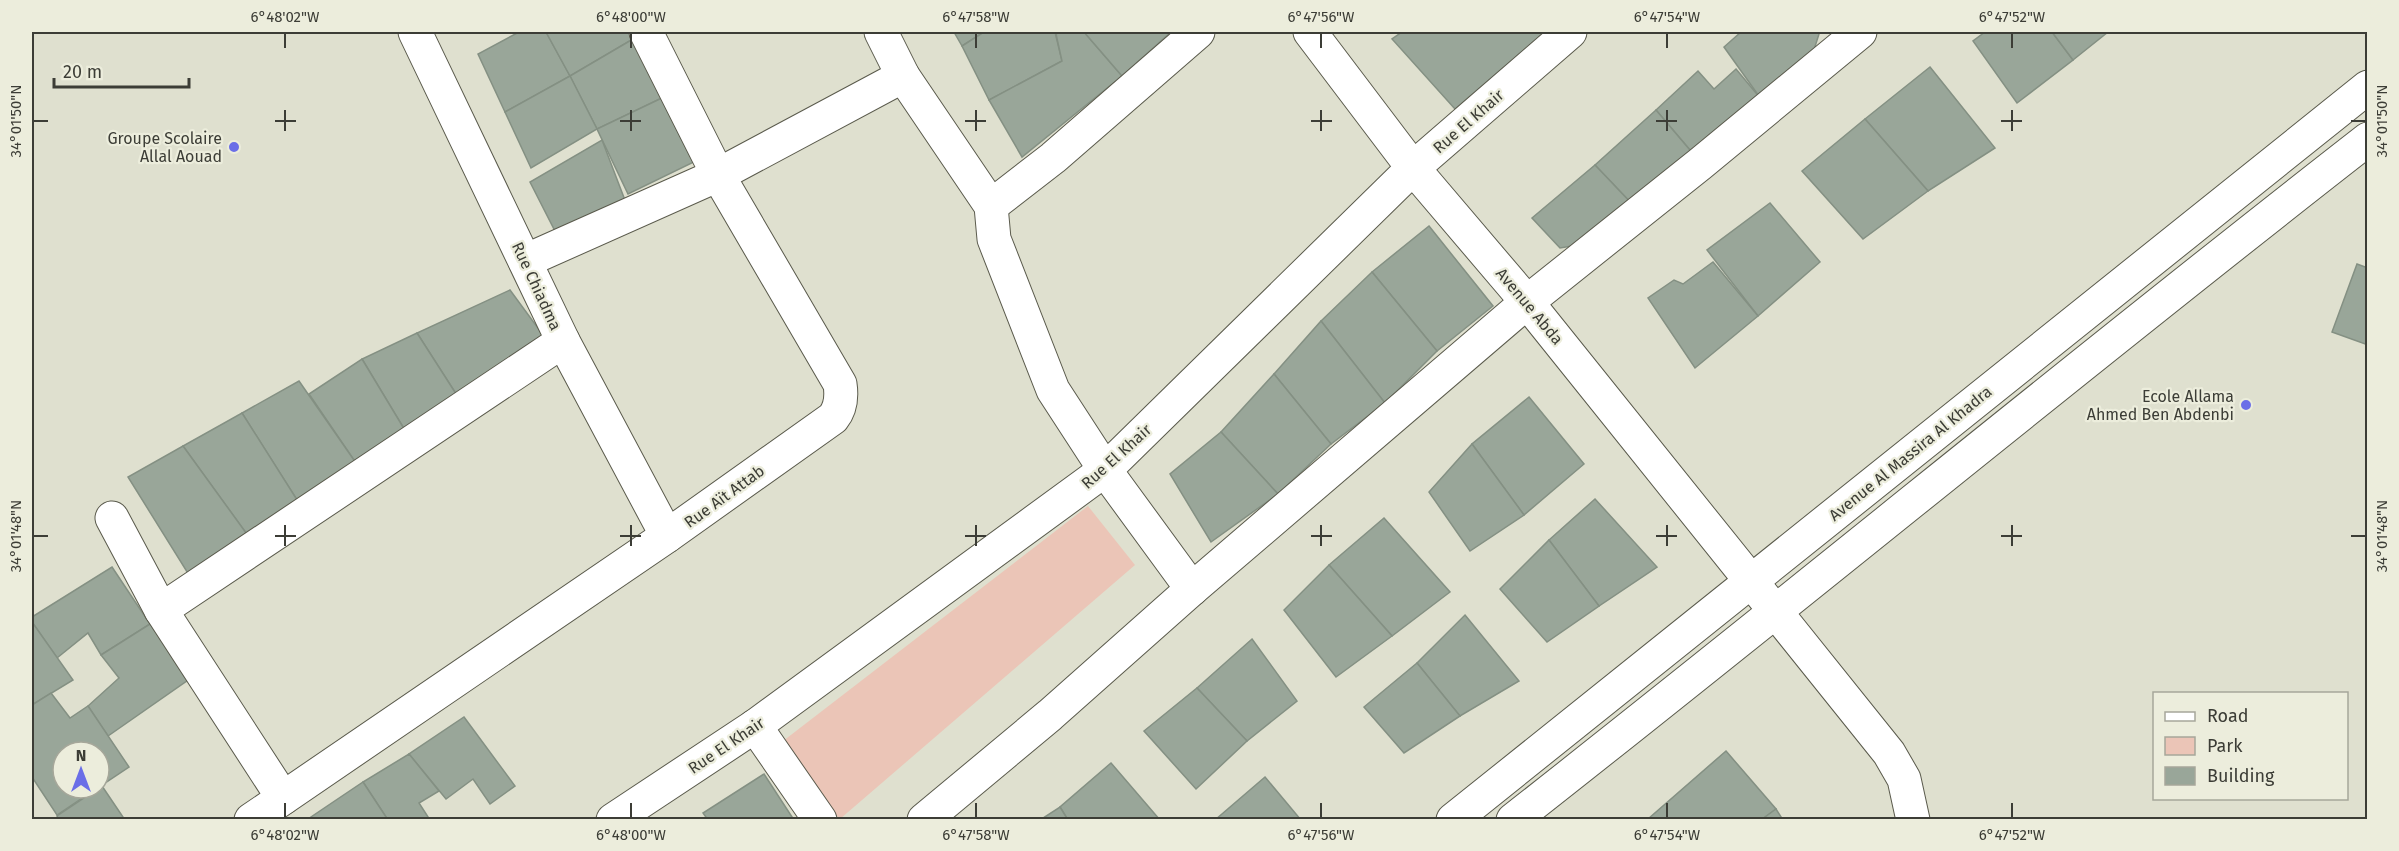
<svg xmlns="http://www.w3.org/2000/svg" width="2399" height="851" viewBox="0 0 2399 851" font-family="'Fira Sans',sans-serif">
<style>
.green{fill:#ebc5b7}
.building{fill:#99a699;stroke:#849083;stroke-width:1.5}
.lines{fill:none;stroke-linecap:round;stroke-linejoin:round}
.minor-casing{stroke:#5a5a4c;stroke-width:35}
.secondary-casing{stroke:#5a5a4c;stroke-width:35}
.minor{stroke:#fff;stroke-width:33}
.secondary{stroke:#fff;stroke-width:33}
.ticks{fill:none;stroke:#3c3d36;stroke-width:2}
.poi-dot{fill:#6a6ee7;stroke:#eceddc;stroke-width:2}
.labels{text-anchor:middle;stroke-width:4.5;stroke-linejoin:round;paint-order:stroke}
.street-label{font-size:16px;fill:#3c3d36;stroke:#eceddc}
.poi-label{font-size:16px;fill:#3c3d36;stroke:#eceddc;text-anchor:end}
.neatline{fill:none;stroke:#3c3d36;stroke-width:2}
.ticks-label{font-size:15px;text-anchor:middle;fill:#3c3d36}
</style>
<rect width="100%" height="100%" fill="#dfe0cf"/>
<polygon class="green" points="1088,506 1135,565 840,819 774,748"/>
<g class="building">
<polygon points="519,32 546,32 570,76 505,112 478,54"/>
<polygon points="546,32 629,32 633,39 570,76"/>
<polygon points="954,32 984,32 962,46"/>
<polygon points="984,32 1055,32 1062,61 989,100 962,46"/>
<polygon points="1060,32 1084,32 1122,76 1022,157 989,100 1062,61 1056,34"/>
<polygon points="1084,32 1171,32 1122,76"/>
<polygon points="1402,32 1545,32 1455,109 1392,39"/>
<polygon points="1741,32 1817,32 1819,34 1812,56 1761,99 1724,47"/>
<polygon points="1985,32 2052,32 2073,60 2017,103 1973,41"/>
<polygon points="2052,32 2108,32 2073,60"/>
<polygon points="633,39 664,97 597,129 570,76"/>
<polygon points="1930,67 1995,148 1928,191 1865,119"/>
<polygon points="1736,69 1761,99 1695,156 1656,110 1698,71 1714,89"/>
<polygon points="570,76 597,129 531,168 505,112"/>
<polygon points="664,97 700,159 628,194 597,129"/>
<polygon points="1656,110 1695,156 1633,205 1595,165"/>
<polygon points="1865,119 1928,191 1863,239 1802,171"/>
<polygon points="602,140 626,203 558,237 530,182"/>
<polygon points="1595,165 1633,205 1584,244 1560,248 1532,218"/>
<polygon points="1770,203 1820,262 1758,316 1707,250"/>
<polygon points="1429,226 1493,306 1437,351 1372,272"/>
<polygon points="1713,262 1758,316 1695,368 1648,298 1674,280 1683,284"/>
<polygon points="2357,264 2368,268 2368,345 2332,332"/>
<polygon points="1372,272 1437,351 1385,403 1321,321"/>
<polygon points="510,290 546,339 460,400 417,333"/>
<polygon points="1321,321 1385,403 1331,444 1274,374"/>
<polygon points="417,333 460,400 406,432 362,359"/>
<polygon points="362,359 406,432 356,463 309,394"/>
<polygon points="1274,374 1331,444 1278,494 1221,432"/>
<polygon points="299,381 356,463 299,503 242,413"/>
<polygon points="1529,397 1584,464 1524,515 1472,444"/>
<polygon points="242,413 299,503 249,537 183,446"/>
<polygon points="1221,432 1278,494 1211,542 1170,474"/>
<polygon points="1472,444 1524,515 1470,551 1429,492"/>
<polygon points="183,446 249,537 189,575 128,477"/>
<polygon points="1595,499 1657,567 1599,606 1549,540"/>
<polygon points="1384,518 1450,592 1392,636 1329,565"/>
<polygon points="1549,540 1599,606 1547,642 1500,589"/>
<polygon points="1329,565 1392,636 1336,677 1284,610"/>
<polygon points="112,567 150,624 101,655 88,633 57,658 32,622 32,617"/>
<polygon points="1465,615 1519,681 1460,716 1417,663"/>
<polygon points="32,622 73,680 32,705"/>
<polygon points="150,624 191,678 108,736 88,706 119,678 101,655"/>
<polygon points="1252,639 1297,701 1247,741 1197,688"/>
<polygon points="1417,663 1460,716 1404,753 1364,707"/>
<polygon points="1197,688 1247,741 1196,789 1144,731"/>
<polygon points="51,693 70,718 88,706 129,767 99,787 99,752 63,752 63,788 97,788 57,815 32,777 32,705"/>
<polygon points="464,717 515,786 490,804 473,779 446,799 409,754"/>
<polygon points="1726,751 1776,809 1761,820 1648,819"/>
<polygon points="409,754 439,791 419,803 430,820 388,820 363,782"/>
<polygon points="1111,763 1160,820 1068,820 1060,807"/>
<polygon points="764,774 794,820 708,820 703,813"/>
<polygon points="1265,777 1301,820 1215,820"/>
<polygon points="363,782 388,820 308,819"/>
<polygon points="102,786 125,820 59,820 57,816"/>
<polygon points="1060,807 1068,820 1040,820"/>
<polygon points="1776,809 1783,820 1761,820"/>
</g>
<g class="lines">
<g class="minor-casing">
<g id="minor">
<polyline points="415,32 563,341 667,536"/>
<polyline points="881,32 903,76 991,206 994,239 1053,390 1105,470 1192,589"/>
<polyline points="1310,32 1413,168 1527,302 1889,753 1904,779 1913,820"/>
<polyline points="991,206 1053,158 1198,32"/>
<polyline points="525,261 718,175 903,76"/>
<polyline points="112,518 161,610 283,798"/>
<polyline points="161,610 563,341"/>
<polyline points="755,726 820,820"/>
<path d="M251,820L667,536L833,418C841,408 842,397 840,384L718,175L646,32"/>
<polyline points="613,820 755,726 1105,470 1413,168 1570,32"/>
<polyline points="924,820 1050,715 1192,589 1527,302 1700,164 1860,32"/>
</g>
</g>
<g class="secondary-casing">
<g id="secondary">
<polyline points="1453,820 2368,87"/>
<path d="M1513,820C1800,595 2080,363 2368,139"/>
</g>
</g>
<use href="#minor" class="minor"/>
<use href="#secondary" class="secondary"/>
</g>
<path class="ticks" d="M285,33V48M631,33V48M976,33V48M1321,33V48M1667,33V48M2012,33V48M285,110V131M631,110V131M976,110V131M1321,110V131M1667,110V131M2012,110V131M33,121H48M275,121H296M620,121H641M965,121H986M1311,121H1332M1656,121H1677M2001,121H2022M2351,121H2366M285,525V546M631,525V546M976,525V546M1321,525V546M1667,525V546M2012,525V546M33,536H48M275,536H296M620,536H641M965,536H986M1311,536H1332M1656,536H1677M2001,536H2022M2351,536H2366M285,803V818M631,803V818M976,803V818M1321,803V818M1667,803V818M2012,803V818"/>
<g class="poi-dot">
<circle cx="234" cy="147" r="6"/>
<circle cx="2246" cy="405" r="6"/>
</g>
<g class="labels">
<g class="street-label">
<text transform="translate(1468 121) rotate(-41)" y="6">Rue El Khair</text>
<text transform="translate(537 286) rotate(65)" y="6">Rue Chiadma</text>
<text transform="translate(1530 306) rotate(50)" y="6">Avenue Abda</text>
<text transform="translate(1910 453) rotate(-39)" y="6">Avenue Al Massira Al Khadra</text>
<text transform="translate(1116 456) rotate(-42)" y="6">Rue El Khair</text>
<text transform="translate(724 496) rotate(-36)" y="6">Rue Aït Attab</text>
<text transform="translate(726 745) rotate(-34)" y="6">Rue El Khair</text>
</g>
<g class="poi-label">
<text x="222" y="144">Groupe Scolaire<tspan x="222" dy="18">Allal Aouad</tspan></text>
<text x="2234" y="402">Ecole Allama<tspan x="2234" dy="18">Ahmed Ben Abdenbi</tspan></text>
</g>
</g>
<rect width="2399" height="851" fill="none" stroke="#eceddc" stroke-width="66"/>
<rect x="2153" y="692" width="195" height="108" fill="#eceddc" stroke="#a6a79a" stroke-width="1.5"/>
<rect x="2165" y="712" width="30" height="9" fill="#ffffff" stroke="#a6a79a" stroke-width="1.5"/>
<text x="2207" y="722" font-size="18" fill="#3c3d36">Road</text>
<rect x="2165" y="737" width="30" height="18" fill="#ebc5b7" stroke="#a6a79a" stroke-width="1.5"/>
<text x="2207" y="752" font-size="18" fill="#3c3d36">Park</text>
<rect x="2165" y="767" width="30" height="18" fill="#99a699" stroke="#a6a79a" stroke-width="1.5"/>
<text x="2207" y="782" font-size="18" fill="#3c3d36">Building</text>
<g transform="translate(81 770)"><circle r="28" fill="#eceddc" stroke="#a6a79a" stroke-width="1.5"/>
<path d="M0-4.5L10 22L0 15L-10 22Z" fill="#6a6ee7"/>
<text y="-9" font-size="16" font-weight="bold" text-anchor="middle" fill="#3c3d36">N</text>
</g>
<path d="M54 78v9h135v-9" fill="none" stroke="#3c3d36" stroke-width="3"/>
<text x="63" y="78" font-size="18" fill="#3c3d36" stroke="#eceddc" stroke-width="4.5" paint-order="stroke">20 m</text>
<rect x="33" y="33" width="2333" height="785" class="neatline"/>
<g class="ticks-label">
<text x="285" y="22">6°48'02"W</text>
<text x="631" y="22">6°48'00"W</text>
<text x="976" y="22">6°47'58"W</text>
<text x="1321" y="22">6°47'56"W</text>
<text x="1667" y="22">6°47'54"W</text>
<text x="2012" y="22">6°47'52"W</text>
<text transform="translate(16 121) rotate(-90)" y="5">34°01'50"N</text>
<text transform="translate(2382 121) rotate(-90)" y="5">34°01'50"N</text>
<text transform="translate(16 536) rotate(-90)" y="5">34°01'48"N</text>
<text transform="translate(2382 536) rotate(-90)" y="5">34°01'48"N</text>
<text x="285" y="840">6°48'02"W</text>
<text x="631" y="840">6°48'00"W</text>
<text x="976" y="840">6°47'58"W</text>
<text x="1321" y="840">6°47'56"W</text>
<text x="1667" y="840">6°47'54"W</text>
<text x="2012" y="840">6°47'52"W</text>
</g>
</svg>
